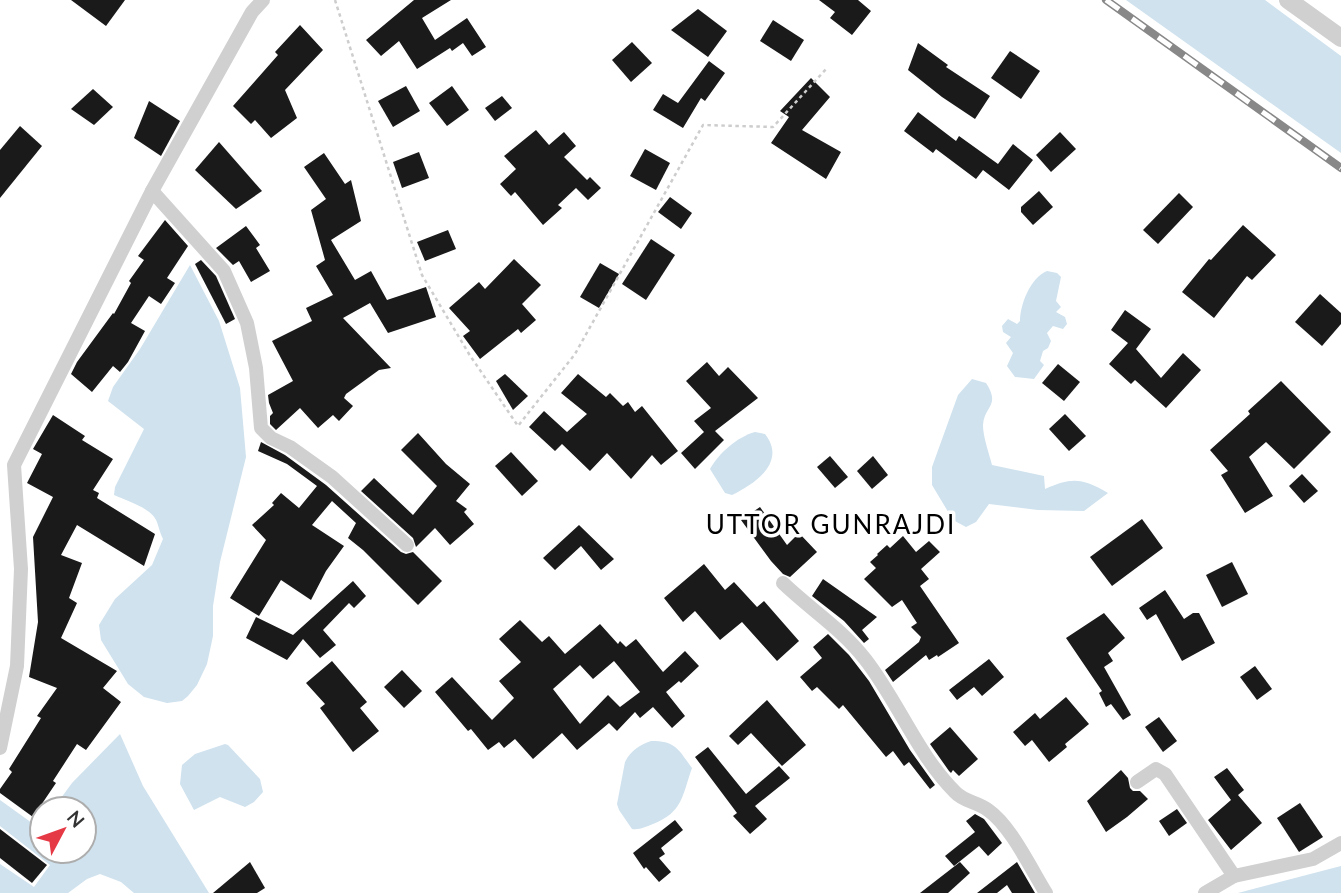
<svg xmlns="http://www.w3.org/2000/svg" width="1341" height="893" viewBox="0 0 1341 893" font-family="Lato,sans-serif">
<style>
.water{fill:#cfe2ee}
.building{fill:#1a1a1a;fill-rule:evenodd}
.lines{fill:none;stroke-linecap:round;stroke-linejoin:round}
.path{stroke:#cdcdcd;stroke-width:2.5;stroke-dasharray:3.5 3.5;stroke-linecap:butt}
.minor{stroke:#d0d0d0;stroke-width:14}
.tertiary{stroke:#d0d0d0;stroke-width:18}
.rail-casing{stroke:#888;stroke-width:8}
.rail{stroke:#fff;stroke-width:5;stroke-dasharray:16;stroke-linecap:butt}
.labels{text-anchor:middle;stroke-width:7;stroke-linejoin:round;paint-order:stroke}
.quarter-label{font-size:26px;letter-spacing:2px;fill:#000;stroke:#fff}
</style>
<rect width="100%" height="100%" fill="#fff"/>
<g class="water">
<polygon points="1126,0 1265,0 1341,56 1341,153"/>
<path d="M190,265L219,321L240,388L246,457L220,562L213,606V636L207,664L197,685L188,696L182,701L167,703L144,697L128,684L101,640L99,625L115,599L152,565L163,539C160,533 159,528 157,522C152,508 127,501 114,495L115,487L144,429L108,401L113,387L140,349Z"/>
<path d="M1047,271L1057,273L1061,277L1056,301L1061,307L1056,312L1065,317L1067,324L1063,329L1053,326L1047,333L1051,341L1048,348L1043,351L1040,361L1044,365L1034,379L1015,377L1007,366L1013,353L1006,343L1011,337L1003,332L1002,326L1008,319L1017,324L1020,321C1020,305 1030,278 1047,271Z"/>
<path d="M972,379L986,383C1001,406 984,406 983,425C983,437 989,453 992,465L1044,476L1045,489C1072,477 1082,478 1108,493L1084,511L1038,510L989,504L976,522L966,527L953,520L932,485V467L958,395Z"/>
<path d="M755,432L765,434C787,462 755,484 732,495L725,493L710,469C719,453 737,437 755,432Z"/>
<polygon points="120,734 143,786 209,893 134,893 121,882 100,874 87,879 68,893 0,893 0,864 34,887 50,865 0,826 0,800 32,823 42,821 42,851 84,851 84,809 53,809 72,783"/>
<path d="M651,741C676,741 678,749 692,768C682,796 683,812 653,824C645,827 640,830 632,829L619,810L617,804L625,762C631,750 640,745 651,741Z"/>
<polygon points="225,744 228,745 260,779 263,792 254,802 245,807 220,797 194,810 180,784 182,765 195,754"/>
<polygon points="1341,866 1341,893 1238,893"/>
</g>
<g class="building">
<polygon points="71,0 125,0 106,26"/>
<polygon points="414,0 451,0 422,18 435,40 467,18 486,47 472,56 463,43 452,51 450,48 417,69 399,41 381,56 366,40"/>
<polygon points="819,0 858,0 871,11 852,35 830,18 835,12"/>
<polygon points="698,9 727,31 708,57 671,30"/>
<polygon points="773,20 804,40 791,61 760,41"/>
<polygon points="300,25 323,50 285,90 297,118 271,138 255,120 251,124 233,106 278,55 275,52"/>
<polygon points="632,42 652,63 631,82 612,60"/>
<polygon points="918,43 948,65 946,67 990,96 975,119 942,97 908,70"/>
<polygon points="1010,51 1040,71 1021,99 991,78"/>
<polygon points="709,61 725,73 705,101 701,98 683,128 653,110 663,94 678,103"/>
<polygon points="811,78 830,97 802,130 841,152 826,179 771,143 789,117 780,111"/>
<polygon points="406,86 420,111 393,127 378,101"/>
<polygon points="452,86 469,110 447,126 429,103"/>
<polygon points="93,89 113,107 94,125 71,109"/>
<polygon points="502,96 512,108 495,121 485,108"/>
<polygon points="149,101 180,121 161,156 134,138"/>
<polygon points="918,112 956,141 959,136 998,164 1013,144 1033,160 1009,190 983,170 976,179 936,149 933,153 904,131"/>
<polygon points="20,126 42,146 0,198 0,150"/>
<polygon points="536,130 549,145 564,132 576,146 564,157 587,180 590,177 601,188 588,200 576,188 558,205 562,208 543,225 515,192 511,196 500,184 516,169 504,156"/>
<polygon points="1060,132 1076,149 1051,172 1036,155"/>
<polygon points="219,142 262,191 236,209 195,170"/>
<polygon points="645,149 670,163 656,190 630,176"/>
<polygon points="419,152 429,178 402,188 393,162"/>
<polygon points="324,153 345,184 351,180 361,221 331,240 355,280 371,271 387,300 426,287 436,317 388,333 370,303 343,318 391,368 379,370 346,394 344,398 353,406 339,421 333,415 318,428 300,408 276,430 270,424 270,416 273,413 269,403 268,395 293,381 272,341 312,321 306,308 333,295 316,266 325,260 311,210 326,199 304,167"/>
<polygon points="1039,191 1053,207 1033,225 1021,212 1021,207"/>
<polygon points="1179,193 1193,207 1158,244 1143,230"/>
<polygon points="670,197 692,213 681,229 658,212"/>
<polygon points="165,220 188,246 167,278 175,283 161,304 149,296 131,323 145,331 128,362 120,372 113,366 92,392 71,374 77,362 113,313 114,314 131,283 129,281 144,260 138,256"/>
<polygon points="1243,225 1276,255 1252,280 1247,276 1214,318 1182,292 1209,259 1211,260"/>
<polygon points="246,226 260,245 256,248 270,271 251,282 239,261 233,265 216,248"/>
<polygon points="448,230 456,249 425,261 417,242"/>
<polygon points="651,239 675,255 646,300 622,284"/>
<polygon points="514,259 541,285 522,304 536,320 521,333 518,329 480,359 463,336 470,331 449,308 479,282 485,289"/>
<polygon points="201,260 216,276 235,319 226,324 195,264"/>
<polygon points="600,263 619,274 599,308 580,297"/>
<polygon points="1320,294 1341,313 1341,324 1322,346 1295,322"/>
<polygon points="1125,310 1151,329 1136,349 1161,378 1183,353 1201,370 1166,408 1135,380 1131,384 1109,364 1128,343 1111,330"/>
<polygon points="707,362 719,376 728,367 758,398 715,431 724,440 695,469 681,453 704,432 694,421 711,408 686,381"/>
<polygon points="1058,364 1080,382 1064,401 1042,383"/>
<polygon points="505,374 528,396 513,410 496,381"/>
<polygon points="578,374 606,397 610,393 623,406 628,402 635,412 642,406 678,451 661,465 652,455 631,479 607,453 590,471 562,444 555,451 529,427 544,411 567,432 587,414 561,393"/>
<polygon points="1281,381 1331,432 1294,469 1266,442 1249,457 1273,496 1245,513 1221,475 1228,471 1210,450 1250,414 1248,411"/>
<polygon points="1065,414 1086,436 1069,451 1049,429"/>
<polygon points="53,415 85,436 82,440 113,459 93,490 99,493 97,498 155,534 144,566 77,525 61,555 82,563 69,598 77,603 61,638 117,671 103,688 121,702 86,750 77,744 53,781 56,783 33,817 0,793 0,789 12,772 9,769 41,718 37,716 57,688 29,677 38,622 33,537 53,497 27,483 42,454 33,449"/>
<polygon points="418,433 446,464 470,484 456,501 467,509 464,512 474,524 450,545 435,528 416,547 413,538 361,491 374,478 413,515 437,486 401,450"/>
<polygon points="261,442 285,455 326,485 401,552 406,554 413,552 442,581 418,605 363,550 348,538 356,523 332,501 312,525 344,546 326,571 311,600 281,580 259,616 230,598 266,540 252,525 274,505 272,503 281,493 299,508 317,486 287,464 258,451"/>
<polygon points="511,452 538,481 522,496 495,466"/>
<polygon points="830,456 848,477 835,488 817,467"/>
<polygon points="873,456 888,475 872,489 857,471"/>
<polygon points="1302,474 1318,491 1304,503 1289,486"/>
<polygon points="760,507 787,545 799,533 817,552 790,577 783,574 771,561 741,520"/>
<polygon points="1142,519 1163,548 1112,586 1090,557"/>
<polygon points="579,525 614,559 601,570 581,546 555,570 543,558"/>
<polygon points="903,536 916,552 929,541 940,552 921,569 929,579 920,586 959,643 938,657 937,655 929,660 926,655 893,682 885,670 919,642 921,637 911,627 917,623 902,600 892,607 864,579 876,568 870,562 878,555 877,554 887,545 890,548"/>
<polygon points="1232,562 1248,594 1222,607 1206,575"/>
<polygon points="704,564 725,590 734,582 757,607 764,601 799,641 777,661 742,622 720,640 695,611 683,622 664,598"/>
<polygon points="823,579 877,617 862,630 869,639 864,643 844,621 812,596"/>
<polygon points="353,581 366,596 354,608 349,603 323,630 336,645 320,658 303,639 287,660 246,638 256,617 293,635"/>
<polygon points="1165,590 1184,619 1193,613 1199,613 1215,643 1182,661 1156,614 1147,620 1139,608"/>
<polygon points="1104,613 1125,638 1108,653 1113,661 1104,667 1131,715 1123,720 1111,704 1106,707 1099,693 1102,691 1066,638"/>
<path d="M520,620L542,642L549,636L565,654L600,624L618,644L620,641L626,647L636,639L663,672L685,651L699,666L681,683L679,681L666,692L685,716L672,728L653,707L640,718L635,712L617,731L609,723L577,750L562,733L533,759L515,739L504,748L499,742L488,750L471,729L468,731L435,692L452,677L492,720L514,698L499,681L521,662L499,639ZM614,661L640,692L620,707L608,695L580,724L553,689L580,665L593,679Z"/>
<polygon points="828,634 849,655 869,681 910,750 935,785 930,789 909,762 904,766 893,751 886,757 843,705 839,709 817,687 812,691 800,677 822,658 813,647"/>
<polygon points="989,659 1004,677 982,696 974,687 957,700 949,690"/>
<polygon points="332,661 367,702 360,708 379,731 353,752 320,708 325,704 306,683"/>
<polygon points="1255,666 1272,689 1257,700 1240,677"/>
<polygon points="402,670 422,691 404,708 384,687"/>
<polygon points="1066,697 1089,724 1065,744 1067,747 1049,762 1032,740 1025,746 1013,732 1035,713 1040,719"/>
<polygon points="767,700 806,745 782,766 751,733 738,745 729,736"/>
<polygon points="1159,717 1177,741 1163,752 1145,727"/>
<polygon points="950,727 978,759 959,776 953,770 951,773 949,771 930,744"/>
<polygon points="708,747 746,794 779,766 790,778 755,806 767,819 750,834 733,816 737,813 695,757"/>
<polygon points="1227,768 1244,790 1238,795 1262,823 1231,850 1208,820 1231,800 1214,777"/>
<polygon points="1121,770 1128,778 1130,788 1133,791 1140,791 1148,799 1127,817 1106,832 1087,801"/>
<polygon points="1300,803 1323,837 1299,852 1277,818"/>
<polygon points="1177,809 1187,823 1169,836 1159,821"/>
<polygon points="975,814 984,819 1002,843 988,856 979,846 954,866 945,856 975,832 966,821"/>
<polygon points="675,820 683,830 661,848 665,854 659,858 671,872 659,882 646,867 644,869 633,853"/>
<polygon points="0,829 47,865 32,883 0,858"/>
<polygon points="250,862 265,888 257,893 213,893"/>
<polygon points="960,862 970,873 948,893 920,893"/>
<polygon points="1017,862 1035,893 1012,893 1007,885 997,893 977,893"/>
</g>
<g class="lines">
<polyline class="path" points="335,0 422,275 469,354 518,426 575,354 703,125 773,127 827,68"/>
<g class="minor">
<polyline points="152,191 224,271 247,323 256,368 261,428 271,438 290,447 332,477 407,545"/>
<path d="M783,583C810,609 842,629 865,659C898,701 917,754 955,792C964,802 978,802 988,810C1011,826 1031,869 1046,893"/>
<polyline points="0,748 17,666 21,569 14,465 152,191 252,12 263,0"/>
<polyline points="1137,782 1156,769 1165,774 1234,876"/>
<polyline points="1205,893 1234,876 1313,859 1341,843"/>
</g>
<polyline class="tertiary" points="1288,0 1341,38"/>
<g class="rail-casing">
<polyline id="rail" points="1106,0 1341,168"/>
</g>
<use href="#rail" class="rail"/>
</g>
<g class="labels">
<g class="quarter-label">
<text x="831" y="534">UTTOR GUNRAJDI</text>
</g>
</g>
<g transform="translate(63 830) rotate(49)"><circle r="33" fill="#ffffff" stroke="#adadad" stroke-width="2"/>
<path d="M0-5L12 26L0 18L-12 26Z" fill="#e63946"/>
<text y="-10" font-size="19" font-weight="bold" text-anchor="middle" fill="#333333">N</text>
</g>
</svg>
